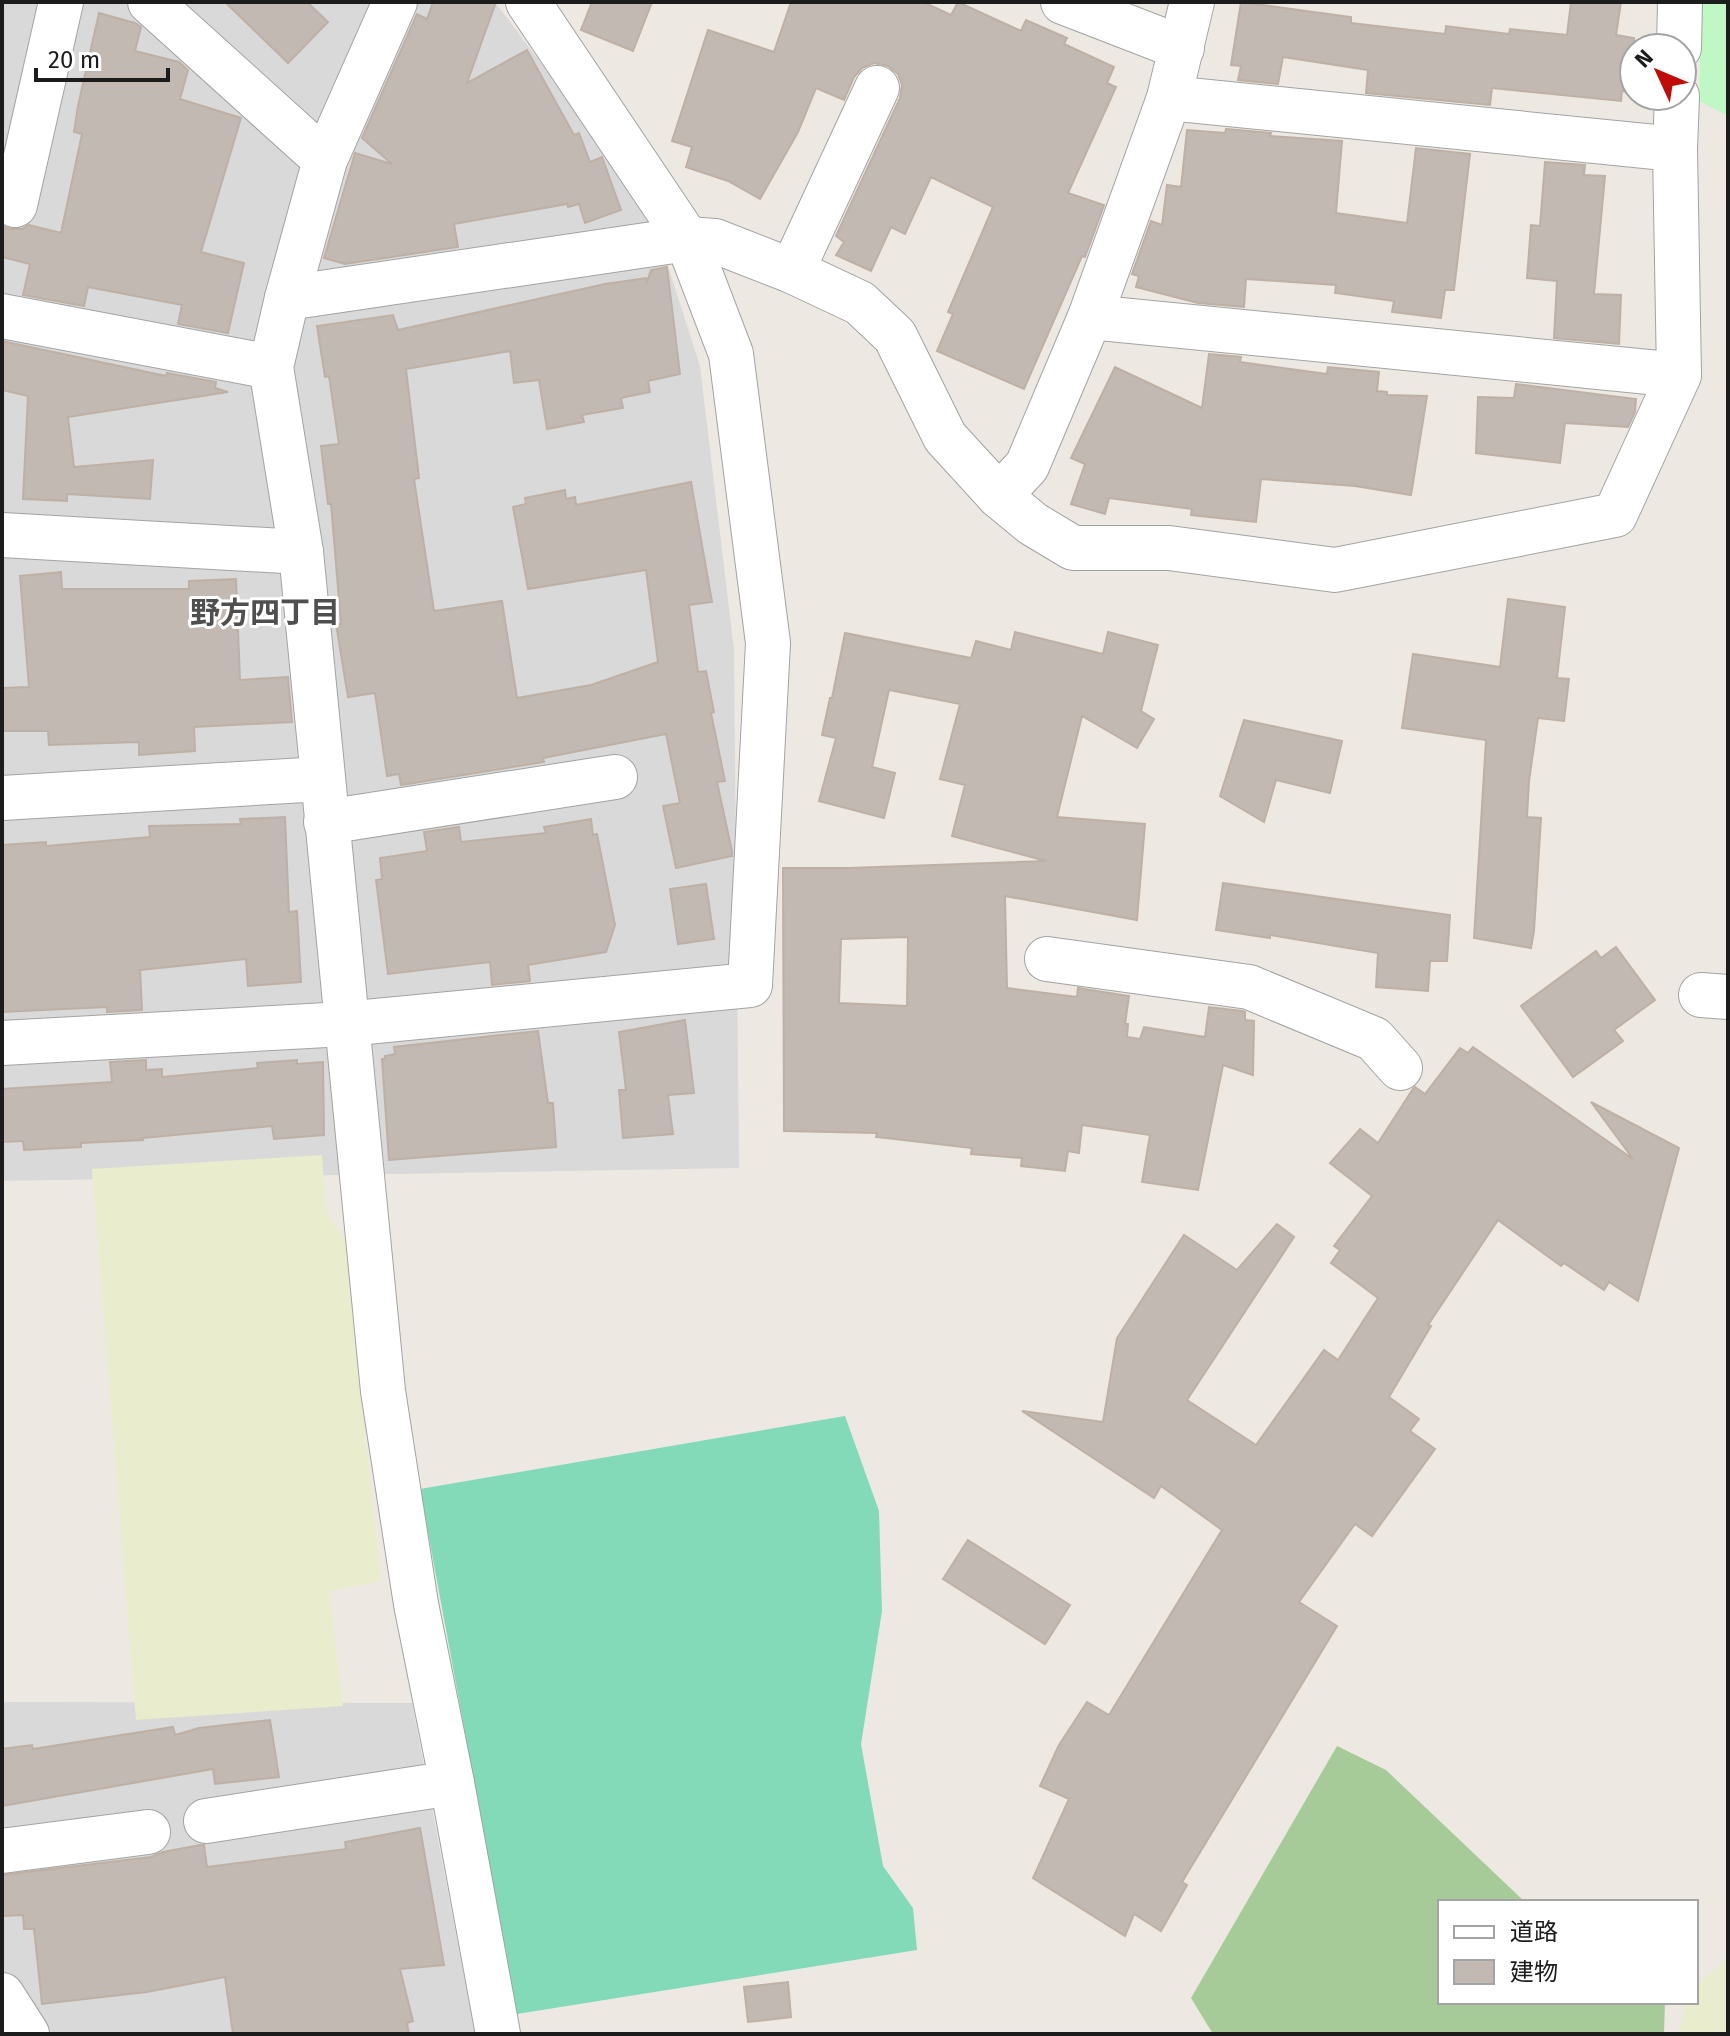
<svg xmlns="http://www.w3.org/2000/svg" width="1730" height="2036" viewBox="0 0 1730 2036" font-family="'Fira Sans','Noto Sans JP',sans-serif">
<style>
.residential{fill:#dad9d9}
.farmland{fill:#e9eccd}
.forest{fill:#a6cb98}
.park{fill:#bff7c5}
.pitch{fill:#82dab9}
.building{fill:#c1b9b2;stroke:#beb0a5;stroke-width:2;fill-rule:evenodd}
.lines{fill:none;stroke-linecap:round;stroke-linejoin:round}
.street-casing{stroke:#a3a3a3;stroke-width:46}
.street{stroke:#fff;stroke-width:44}
.labels{text-anchor:middle;stroke-width:6;stroke-linejoin:round;paint-order:stroke}
.neighbourhood-label{font-size:30px;font-weight:bold;fill:#4f4f4f;stroke:#fff}
</style>
<rect width="100%" height="100%" fill="#ede9e2"/>
<g class="residential">
<polygon points="2,2 495,2 649,207 700,366 734,650 739,1168 2,1181"/>
<polygon points="2,1702 412,1703 475,2034 2,2034"/>
</g>
<g class="farmland">
<polygon points="322,1155 326,1213 345,1240 381,1581 329,1591 343,1706 136,1720 92,1169"/>
<polygon points="1728,1957 1728,2034 1679,2034 1686,2002 1696,2002 1696,1987"/>
</g>
<polygon class="forest" points="1337,1746 1386,1770 1525,1902 1440,1902 1440,2002 1665,2002 1664,2034 1213,2034 1191,1998"/>
<polygon class="park" points="1702,2 1728,2 1728,116 1699,101"/>
<polygon class="pitch" points="845,1416 879,1511 882,1611 861,1744 883,1866 913,1908 917,1950 517,2014 420,1489"/>
<g class="building">
<polygon points="225,2 307,2 328,22 288,63"/>
<polygon points="433,2 496,2 467,83 527,50 574,135 579,133 590,162 602,157 621,210 585,223 579,204 568,207 567,204 454,224 458,247 345,264 324,258 355,153 392,164 362,138 417,14 427,19"/>
<polygon points="592,2 652,2 633,51 581,30"/>
<polygon points="791,2 923,2 951,15 958,2 1021,31 1026,20 1067,38 1064,44 1114,67 1107,83 1116,87 1068,193 1104,205 1085,257 1082,256 1024,389 937,351 953,314 948,312 993,207 931,177 905,234 891,227 871,271 836,255 844,242 836,236 900,98 902,85 898,74 888,66 874,63 862,68 854,77 844,100 816,88 798,132 760,199 728,181 686,167 692,147 672,141 708,30 774,52"/>
<polygon points="1241,2 1351,17 1351,23 1445,34 1446,26 1509,34 1510,29 1567,35 1571,2 1621,2 1616,35 1634,38 1634,92 1622,91 1621,101 1492,88 1490,105 1366,93 1368,70 1283,57 1278,84 1238,80 1241,66 1231,65"/>
<polygon points="99,13 135,23 141,27 135,51 179,62 188,70 180,99 241,118 201,252 244,263 228,333 178,324 182,305 88,287 84,306 23,295 30,264 2,257 2,226 10,229 22,229 29,225 61,233 82,134 74,132 78,106"/>
<polygon points="1226,129 1271,133 1270,136 1342,141 1336,213 1407,223 1416,148 1470,154 1454,290 1445,290 1441,318 1392,312 1394,301 1335,293 1336,285 1246,279 1244,307 1198,303 1136,287 1139,276 1132,274 1151,221 1162,225 1167,185 1181,187 1187,130 1225,133"/>
<polygon points="1545,162 1585,165 1584,175 1605,176 1594,294 1621,295 1619,344 1554,338 1557,281 1527,278 1531,225 1540,226"/>
<polygon points="667,267 680,374 648,381 650,392 621,398 623,408 582,415 584,422 547,429 539,380 514,383 510,351 406,369 419,478 414,479 434,611 502,601 517,698 591,685 658,662 646,570 528,589 513,507 526,504 525,498 565,490 566,499 575,497 576,505 691,482 712,602 689,605 698,672 706,671 714,712 711,713 725,781 717,782 732,851 732,856 676,868 663,806 680,803 666,734 543,758 544,762 414,783 401,785 399,774 387,776 375,693 348,697 336,624 341,624 331,504 328,504 321,446 339,444 329,376 325,377 317,326 393,315 398,330 605,284 646,278 647,282 651,270"/>
<polygon points="2,341 166,376 167,373 216,382 215,388 228,392 68,417 74,467 153,460 150,499 67,494 67,501 23,499 28,396 2,390"/>
<polygon points="1209,354 1241,357 1240,362 1327,374 1328,367 1379,372 1377,391 1387,392 1387,395 1427,396 1411,495 1355,486 1261,479 1256,522 1191,515 1192,509 1109,498 1105,514 1071,504 1085,464 1071,458 1115,367 1202,408"/>
<polygon points="1516,384 1636,399 1635,412 1628,427 1565,423 1560,463 1476,453 1478,397 1514,398"/>
<polygon points="61,572 62,589 189,589 189,581 236,579 240,680 288,677 292,722 194,727 195,751 139,755 139,742 49,745 48,731 2,731 2,688 29,687 20,576"/>
<polygon points="1508,599 1565,607 1557,678 1569,679 1564,721 1538,718 1529,781 1527,817 1541,818 1534,931 1531,948 1474,938 1486,740 1402,728 1413,654 1500,667"/>
<path d="M1015,632L1103,654L1108,632L1158,645L1141,711L1154,719L1137,748L1082,716L1057,817L1145,824L1137,920L1005,896L1007,988L1077,997L1078,988L1129,996L1125,1024H1128L1127,1037L1140,1039L1144,1027L1205,1037L1209,1007L1242,1011L1245,1012V1020L1254,1021L1253,1075L1223,1065L1198,1190L1142,1182L1150,1135L1082,1125L1079,1153L1068,1151L1065,1171L1021,1166L1022,1158L971,1154L972,1148L876,1137L877,1133L784,1131L783,868H849L1046,861L952,836L965,785L940,779L960,704L889,690L872,767L895,773L884,818L819,801L836,738L822,735L830,698H832L845,633L971,658L976,641L1011,650ZM908,937L907,1006L839,1003L841,939Z"/>
<polygon points="1244,720 1342,741 1330,793 1276,780 1264,822 1220,796"/>
<polygon points="285,817 289,912 297,911 301,982 248,986 246,959 140,970 142,1010 107,1012 107,1007 2,1012 2,845 46,842 46,846 150,837 149,826 241,824 240,819"/>
<polygon points="591,819 593,835 597,834 615,925 606,952 528,965 530,981 492,985 490,962 388,974 376,880 382,879 380,858 427,851 424,832 459,827 461,842 546,833 544,827"/>
<polygon points="1223,883 1450,915 1447,961 1430,961 1428,991 1376,987 1378,953 1270,935 1270,938 1216,930"/>
<polygon points="706,884 714,939 678,944 670,889"/>
<polygon points="1616,947 1655,1000 1614,1030 1623,1041 1573,1077 1521,1006 1596,951 1601,958"/>
<polygon points="685,1020 694,1093 668,1095 673,1134 623,1138 619,1090 626,1090 619,1032"/>
<polygon points="538,1031 548,1103 553,1103 556,1147 389,1160 382,1059 385,1059 385,1056 395,1054 394,1047"/>
<polygon points="1473,1047 1633,1159 1591,1102 1679,1148 1638,1301 1609,1282 1604,1290 1564,1263 1561,1266 1498,1220 1428,1325 1431,1326 1389,1397 1419,1419 1410,1431 1435,1449 1372,1536 1355,1524 1299,1602 1337,1626 1182,1882 1187,1885 1161,1931 1134,1914 1125,1936 1033,1878 1069,1799 1040,1786 1059,1745 1087,1702 1109,1715 1222,1530 1161,1486 1154,1498 1022,1411 1103,1422 1117,1338 1184,1235 1237,1270 1277,1224 1294,1237 1187,1400 1256,1445 1324,1350 1338,1360 1378,1298 1331,1263 1340,1250 1334,1246 1372,1196 1330,1163 1360,1129 1378,1143 1413,1089 1415,1087 1425,1094 1460,1048 1468,1053"/>
<polygon points="146,1060 146,1070 162,1069 162,1077 258,1068 257,1063 297,1060 297,1064 323,1062 324,1135 274,1139 272,1126 142,1138 143,1140 81,1143 81,1147 24,1150 23,1141 2,1142 2,1089 112,1082 110,1062"/>
<polygon points="968,1540 1070,1605 1045,1644 943,1579"/>
<polygon points="270,1720 279,1777 215,1784 213,1769 2,1806 2,1749 32,1745 33,1749 173,1727 175,1735 199,1728"/>
<polygon points="420,1828 444,1965 400,1969 413,2021 407,2023 409,2034 233,2034 225,1977 147,1992 42,2004 34,1929 24,1929 23,1915 2,1916 2,1875 151,1857 163,1852 200,1845 204,1845 207,1867 346,1849 345,1842"/>
<polygon points="788,1982 791,2017 748,2022 744,1987"/>
</g>
<g class="lines">
<g class="street-casing">
<g id="street">
<polyline points="150,2 325,160"/>
<polyline points="395,2 325,160 287,298 271,367 301,552 383,1391 416,1604 452,1783 498,2034"/>
<polyline points="1063,2 1182,48"/>
<polyline points="1679,48 1680,2"/>
<polyline points="1169,98 1675,149"/>
<polyline points="15,205 61,2"/>
<polyline points="792,271 877,88"/>
<polyline points="287,298 687,239 715,241 792,271 860,303 895,336 945,437 999,496 1033,524 1073,548 1169,548 1335,570 1615,515 1679,375 1675,149 1677,96"/>
<polyline points="2,316 271,367"/>
<polyline points="1090,317 1679,375"/>
<polyline points="999,496 1027,466 1090,317 1169,98 1192,2"/>
<polyline points="2,535 301,552"/>
<polyline points="2,798 322,779"/>
<polyline points="326,822 615,777"/>
<polyline points="1047,959 1249,987 1374,1039 1400,1068"/>
<polyline points="1701,995 1728,997"/>
<polyline points="2,1043 345,1024 750,985 768,643 731,354 687,239 528,2"/>
<polyline points="206,1821 452,1783"/>
<polyline points="2,1851 148,1832"/>
<polyline points="2,1995 27,2034"/>
</g>
</g>
<use href="#street" class="street"/>
</g>
<g class="labels">
<g class="neighbourhood-label">
<text x="265" y="623">野方四丁目</text>
</g>
</g>
<rect width="1730" height="2036" fill="none" stroke="#1c1c1c" stroke-width="8"/>
<rect x="1438" y="1900" width="260" height="104" fill="#ffffff" stroke="#a4a4a4" stroke-width="2"/>
<rect x="1454" y="1926" width="40" height="12" fill="#ffffff" stroke="#a4a4a4" stroke-width="2"/>
<text x="1510" y="1940" font-size="24" fill="#1c1c1c">道路</text>
<rect x="1454" y="1960" width="40" height="24" fill="#c1b9b2" stroke="#a4a4a4" stroke-width="2"/>
<text x="1510" y="1980" font-size="24" fill="#1c1c1c">建物</text>
<g transform="translate(1658 72) rotate(314)"><circle r="38" fill="#ffffff" stroke="#a4a4a4" stroke-width="2"/>
<path d="M0-6L14 30L0 20L-14 30Z" fill="#c00b08"/>
<text y="-12" font-size="22" font-weight="bold" text-anchor="middle" fill="#1c1c1c">N</text>
</g>
<path d="M36 68v12h132v-12" fill="none" stroke="#1c1c1c" stroke-width="4"/>
<text x="48" y="68" font-size="24" fill="#1c1c1c" stroke="#ffffff" stroke-width="6" paint-order="stroke">20 m</text>
</svg>
